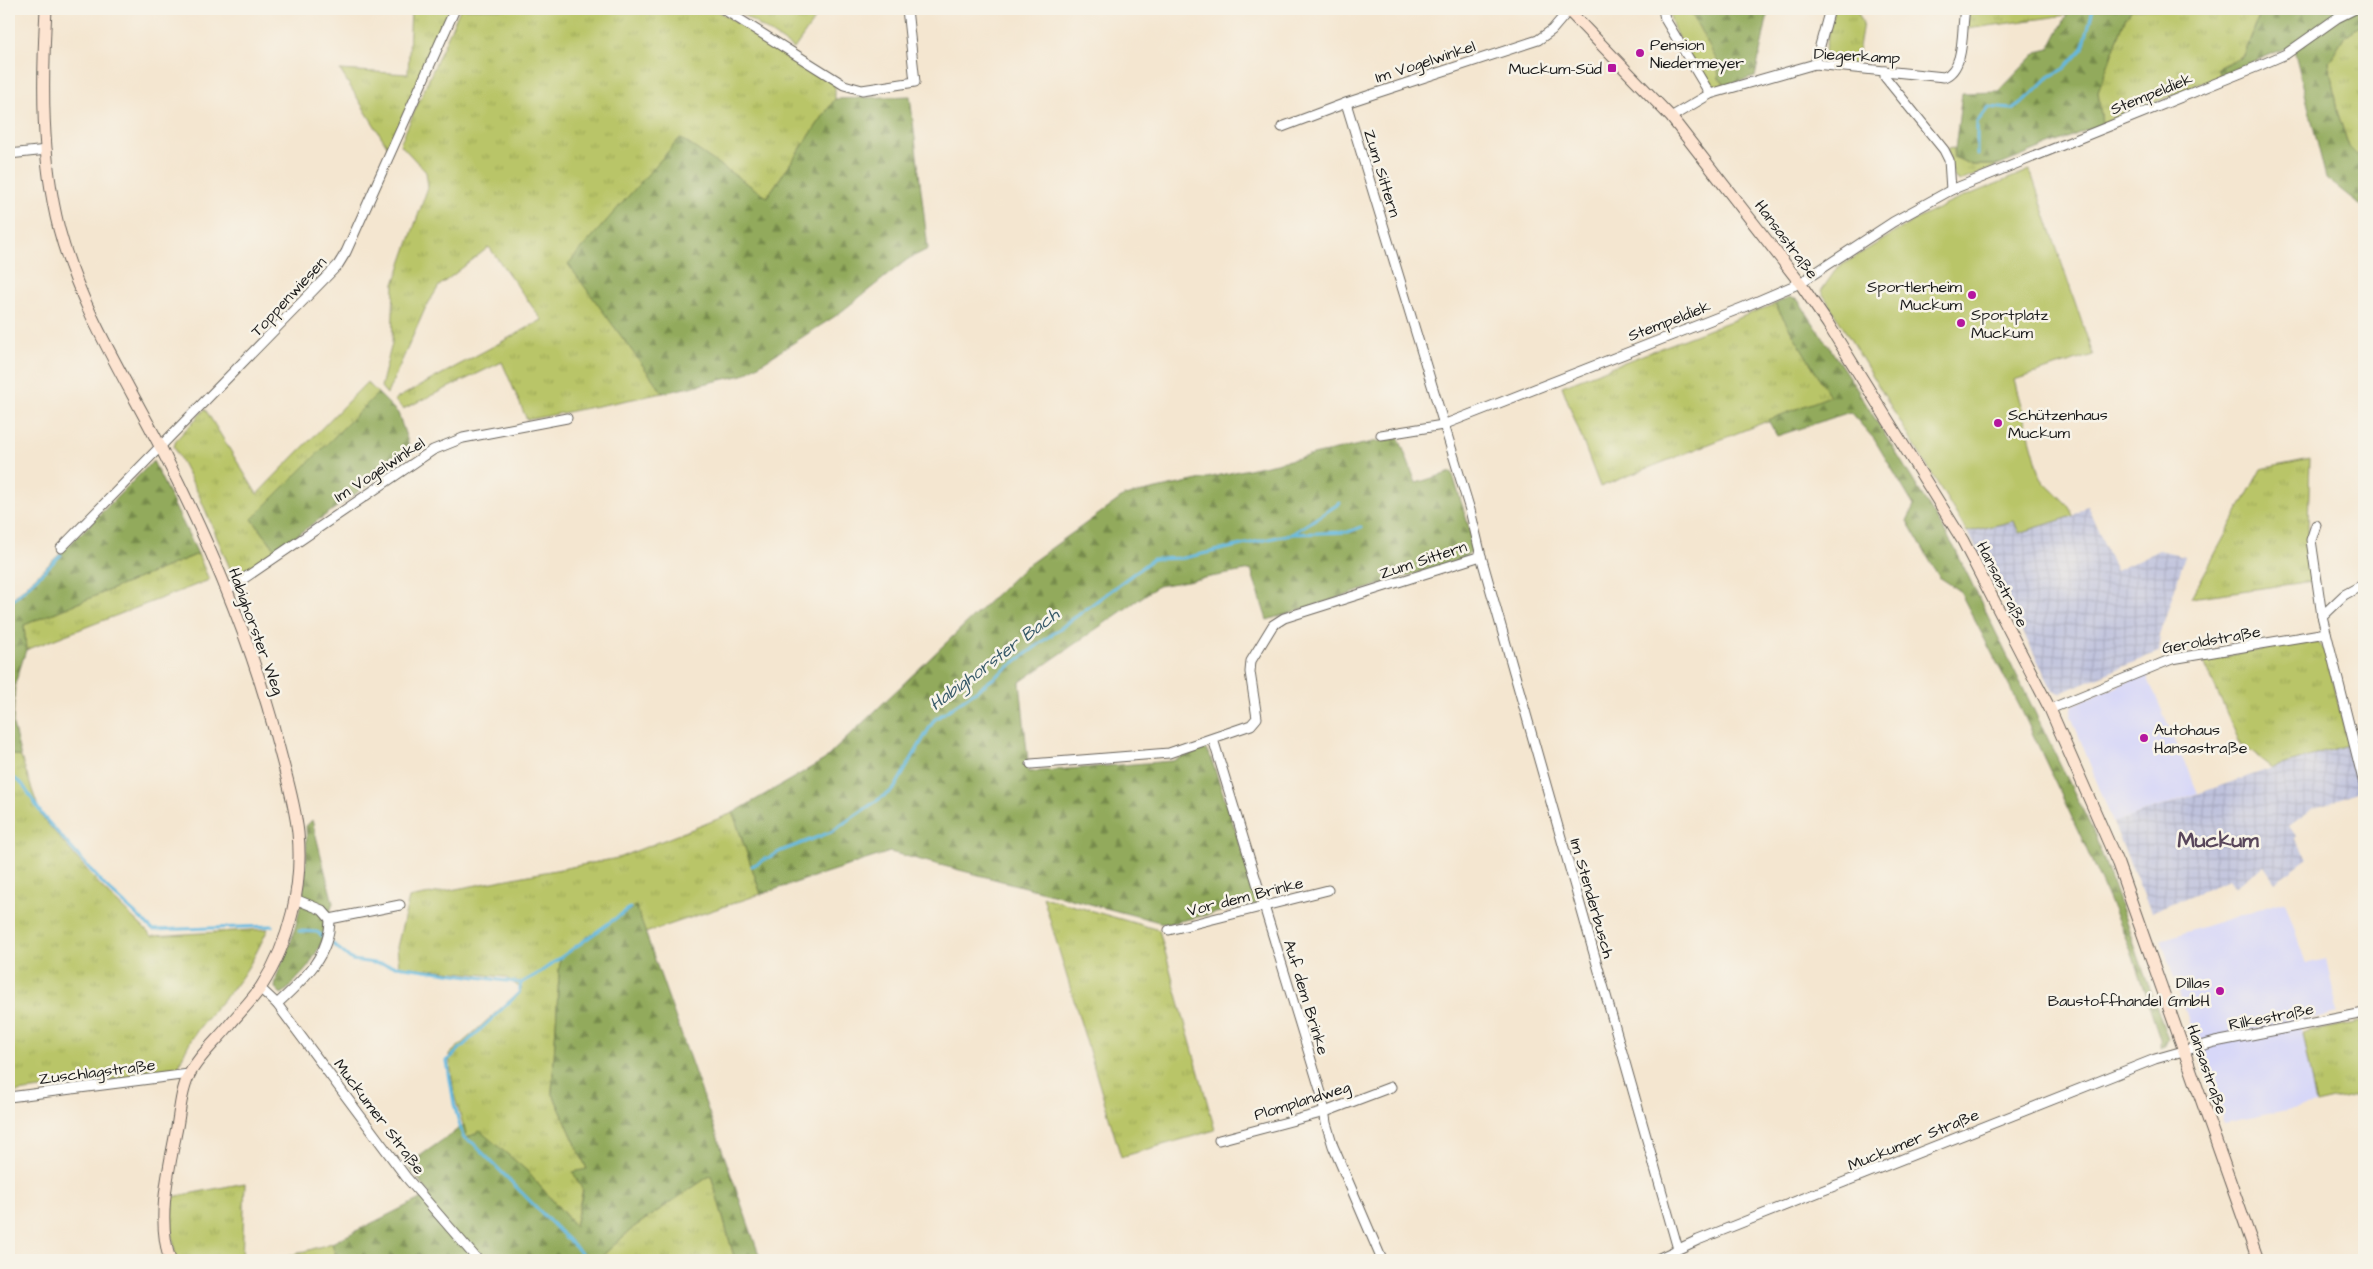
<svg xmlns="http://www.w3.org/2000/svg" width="2373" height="1269" viewBox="0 0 2373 1269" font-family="'Architects Daughter',sans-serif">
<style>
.built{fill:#d7d7f8}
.industrial{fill:url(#industrial-grid)}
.grass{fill:url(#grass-tufts);stroke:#6a7042}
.forest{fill:url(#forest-firs);stroke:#57633c}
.green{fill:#b9c567;stroke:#6a7042}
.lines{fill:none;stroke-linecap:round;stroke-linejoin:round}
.stream{stroke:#64b9e0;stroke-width:3}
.street-casing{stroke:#68635b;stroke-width:11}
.secondary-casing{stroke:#68635b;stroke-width:13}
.street{stroke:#fff;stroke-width:9}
.secondary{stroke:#fde4d1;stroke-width:11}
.poi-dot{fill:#b5179e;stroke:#f7f3e8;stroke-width:2}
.labels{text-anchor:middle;stroke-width:5;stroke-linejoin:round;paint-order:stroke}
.poi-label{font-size:16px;fill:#1c1c1c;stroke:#f7f3e8;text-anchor:start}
.street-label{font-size:16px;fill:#1c1c1c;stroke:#f7f3e8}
.water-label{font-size:18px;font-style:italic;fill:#395b6a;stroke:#f7f3e8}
.district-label{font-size:21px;font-weight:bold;fill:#58465b;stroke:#f7f3e8}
</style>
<defs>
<pattern id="industrial-grid" width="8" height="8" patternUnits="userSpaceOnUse" patternTransform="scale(1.25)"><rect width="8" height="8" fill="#bfc2dd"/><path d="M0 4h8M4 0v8" fill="none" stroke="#a4a6bd"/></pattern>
<pattern id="grass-tufts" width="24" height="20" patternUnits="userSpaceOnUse" patternTransform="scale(1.25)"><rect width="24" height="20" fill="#b9c567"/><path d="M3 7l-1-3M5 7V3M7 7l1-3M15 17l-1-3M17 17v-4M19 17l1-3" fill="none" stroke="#9ea959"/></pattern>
<pattern id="forest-firs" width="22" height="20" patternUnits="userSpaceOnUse" patternTransform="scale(1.25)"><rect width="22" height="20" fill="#92aa5c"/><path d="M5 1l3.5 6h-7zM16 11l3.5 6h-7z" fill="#768a4b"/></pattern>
</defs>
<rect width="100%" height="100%" fill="#f7f3e8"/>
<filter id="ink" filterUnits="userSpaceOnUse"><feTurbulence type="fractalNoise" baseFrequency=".02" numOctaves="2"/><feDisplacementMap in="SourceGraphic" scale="10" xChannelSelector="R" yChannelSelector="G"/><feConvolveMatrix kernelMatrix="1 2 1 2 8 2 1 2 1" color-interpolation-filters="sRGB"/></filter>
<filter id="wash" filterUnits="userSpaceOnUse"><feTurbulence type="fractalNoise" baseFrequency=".0096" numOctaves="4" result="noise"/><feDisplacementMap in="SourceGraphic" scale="20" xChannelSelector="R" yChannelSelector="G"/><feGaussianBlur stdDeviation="1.12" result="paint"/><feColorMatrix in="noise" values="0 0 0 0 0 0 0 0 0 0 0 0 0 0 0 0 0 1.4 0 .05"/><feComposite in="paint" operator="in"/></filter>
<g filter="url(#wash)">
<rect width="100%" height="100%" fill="#f4e6d0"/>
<g class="built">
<polygon points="2146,674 2198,793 2113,823 2071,716 2073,705"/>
<polygon points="2285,901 2306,964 2326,959 2338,1013 2299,1021 2316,1104 2224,1123 2161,940"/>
</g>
<g class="industrial">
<polygon points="2087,505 2116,571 2159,550 2185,556 2160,635 2158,652 2060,693 2053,691 2002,591 1967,532 2014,520 2019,533 2073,516"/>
<polygon points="2348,745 2359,791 2311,810 2289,826 2296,836 2294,838 2308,858 2275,882 2264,866 2234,887 2229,880 2151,912 2113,823 2272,768"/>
</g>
<g class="grass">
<polygon points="411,9 450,9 389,149 340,70 408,74"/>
<polygon points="460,9 715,9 835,84 835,99 767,197 569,264 663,393 527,420 502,362 403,409 394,400 542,320 489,247 439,286 425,309 387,394 381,387 392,343 394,284 428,187 426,172 400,144"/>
<polygon points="746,9 822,9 794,49 742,14"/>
<path d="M1834,9H1856L1863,23L1856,65C1845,63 1828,66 1824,53Z"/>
<polygon points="1969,9 2068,9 2067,15 1967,29"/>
<polygon points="2132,9 2262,9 2244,55 2217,68 2220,76 2102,124 2098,92 2125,19"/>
<polygon points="2364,23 2364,162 2349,147 2337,111 2329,62 2345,36"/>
<polygon points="1954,148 1954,157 1972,165 2000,165 1960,181 1954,177 1947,149"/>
<polygon points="1775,304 1831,396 1600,487 1562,386"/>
<polygon points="367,382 378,393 252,519 276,550 234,578 199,495 174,447 176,440 205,409 257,494"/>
<polygon points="2310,459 2308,526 2312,581 2191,598 2261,469"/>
<polygon points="198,554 209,580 26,650 24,625"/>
<polygon points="2306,642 2319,643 2327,655 2348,745 2272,768 2240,743 2203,660"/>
<path d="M9,753L21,757L41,816L104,890L152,936L268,929C259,947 250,967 237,983C211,1017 191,1028 177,1072L9,1093Z"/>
<polygon points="733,813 761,894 645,933 635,907 587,937 560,958 552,1092 587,1169 575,1226 525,1169 467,1138 454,1095 449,1055 522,989 505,977 399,966 397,947 409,898 618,858"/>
<polygon points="1043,897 1159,930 1215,1130 1121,1157"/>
<polygon points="2364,1021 2364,1093 2316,1104 2302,1033"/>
<polygon points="711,1175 735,1260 608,1260 603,1255 634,1227"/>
<polygon points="245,1183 242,1260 176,1260 171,1226 172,1197"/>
<polygon points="332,1243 337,1260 276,1260"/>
</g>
<g class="forest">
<polygon points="1689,9 1769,9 1755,77 1726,85 1719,79 1717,61"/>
<polygon points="2068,9 2132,9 2125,19 2098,92 2102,124 2000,165 1972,165 1954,157 1962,93 1998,92 2037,52 2049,49 2067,15"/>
<polygon points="2262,9 2364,9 2364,23 2345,36 2329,62 2337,111 2349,147 2364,162 2364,208 2326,178 2293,45 2220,76 2217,68 2244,56"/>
<polygon points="910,96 928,249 908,259 837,315 743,375 663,393 568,264 680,138 767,197 835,99"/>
<polygon points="1789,297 1798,300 1855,386 1954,547 2095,835 2168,1039 2165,1046 2160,1048 2160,1039 2130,948 2082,839 2021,709 1959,590 1939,577 1907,521 1914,506 1874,439 1850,412 1777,436 1768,420 1830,396 1775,304"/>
<polygon points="378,393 398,413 412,454 276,550 252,519"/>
<polygon points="1399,438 1416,483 1452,472 1476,550 1459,560 1267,620 1251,570 1158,586 1020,682 1029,772 1172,761 1205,749 1210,755 1260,903 1167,924 890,852 761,894 733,813 824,760 1025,567 1124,496 1373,442"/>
<polygon points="153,461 198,554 24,625 26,650 15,684 13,725 21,757 9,753 9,602 61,553"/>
<path d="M312,820L333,903L328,918V932L308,967L286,991L281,994L275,988C276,970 286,957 291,941C304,902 308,867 306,826Z"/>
<polygon points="636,906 761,1260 735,1260 711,1175 634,1227 603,1255 608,1260 337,1260 332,1243 430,1194 407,1165 464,1125 467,1138 480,1131 525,1169 575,1226 583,1191 573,1172 587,1169 552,1092 560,958 587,937"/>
</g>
<g class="green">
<path d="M1669,9H1689L1717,61L1719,79L1726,85L1718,88C1696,69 1672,38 1669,9Z"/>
<path d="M2030,170L2093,355L2014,380L2041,478C2050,492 2069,500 2073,516L2019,533L2014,521L1967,532L1821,291L1837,268L1915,220L1954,201Z"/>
</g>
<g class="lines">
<g class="stream">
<polyline points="1726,9 1727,10"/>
<polyline points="1977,155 1977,122 1989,107 2012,109 2031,95 2049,77 2065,68 2083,48 2093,9"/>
<polyline points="1292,534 1340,503"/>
<polyline points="9,604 61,555"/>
<polyline points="9,774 23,785 43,816 106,887 153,930 272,926"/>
<polyline points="752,866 781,851 831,832 894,789 934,720 983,686 1153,559 1184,558 1291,534 1348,532 1361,527"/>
<polyline points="299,931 317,932 325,938"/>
<polyline points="333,944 352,960 521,983 519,993 447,1061 454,1104 463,1137 473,1143 588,1260"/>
<polyline points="521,983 539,973 630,908"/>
</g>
</g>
</g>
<g filter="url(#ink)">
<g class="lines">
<g class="street-casing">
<g id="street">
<polyline points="723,9 844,85 862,90 915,82 907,9"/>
<polyline points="1663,9 1665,19 1710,94"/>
<polyline points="1815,64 1830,9"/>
<polyline points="1885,71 1885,77 1944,150 1949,160 1951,190"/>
<path d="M1671,117L1710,94L1815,64L1944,77C1966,68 1961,30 1965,9"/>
<polyline points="1282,127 1346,103 1538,40 1552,30 1569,10"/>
<polyline points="9,154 47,150"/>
<polyline points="1381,435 1443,425 1744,307 1800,283 1893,222 1951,190 2256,67 2286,54 2337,18 2355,9"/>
<polyline points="2316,525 2311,540 2322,616"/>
<polyline points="61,548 338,265 346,252 455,9"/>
<polyline points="1481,556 1678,1249"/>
<polyline points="2364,584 2344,595 2322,616 2364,784"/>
<polyline points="227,590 433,450 463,438 567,418"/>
<polyline points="2050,709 2172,659 2326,633"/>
<polyline points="1213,739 1322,1096 1326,1123 1333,1146 1382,1260"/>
<polyline points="1031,764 1169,753 1251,725 1257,718 1250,672 1251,661 1273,625 1284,618 1481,556 1470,510 1346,103"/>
<polyline points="295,899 322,910 330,919"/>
<polyline points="1169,930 1328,890"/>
<polyline points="260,988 277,1004 406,1177 478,1260"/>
<path d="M277,1004C303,980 330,956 330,919L400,905"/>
<polyline points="9,1097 189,1074"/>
<polyline points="1219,1140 1325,1112 1391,1087"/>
<polyline points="1655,1260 1698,1240 2155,1059 2215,1042 2364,1013"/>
</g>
</g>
<g class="secondary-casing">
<g id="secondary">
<path d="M46,9C42,82 41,158 59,229C80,308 124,376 161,448C210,543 253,644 279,748C286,775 295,804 298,833C303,885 290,942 261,987C252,1000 241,1011 231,1023C217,1041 199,1055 189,1075C181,1091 180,1110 177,1127C169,1169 156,1218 170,1260"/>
<polyline points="1567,9 1671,117 1800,283 1828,324 1963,541 2050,709 2118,864 2258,1260"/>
</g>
</g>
<use href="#street" class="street"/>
<use href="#secondary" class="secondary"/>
</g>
</g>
<g class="poi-dot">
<circle cx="1640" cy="53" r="5"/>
<rect x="1607" y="63" width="10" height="10" rx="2.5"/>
<circle cx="1972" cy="295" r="5"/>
<circle cx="1961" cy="323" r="5"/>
<circle cx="1998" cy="423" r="5"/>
<circle cx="2144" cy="738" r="5"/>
<circle cx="2220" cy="991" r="5"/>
</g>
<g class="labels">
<g class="poi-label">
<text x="1650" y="50">Pension<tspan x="1650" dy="18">Niedermeyer</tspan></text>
<text x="1602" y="74" text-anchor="end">Muckum-Süd</text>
<text x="1962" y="292" text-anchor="end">Sportlerheim<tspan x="1962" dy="18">Muckum</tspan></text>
<text x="1971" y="320">Sportplatz<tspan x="1971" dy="18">Muckum</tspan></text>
<text x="2008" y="420">Schützenhaus<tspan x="2008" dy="18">Muckum</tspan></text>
<text x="2154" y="735">Autohaus<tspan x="2154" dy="18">Hansastraße</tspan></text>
<text x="2210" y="988" text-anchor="end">Dillas<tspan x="2210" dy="18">Baustoffhandel GmbH</tspan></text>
</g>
<g class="street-label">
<text transform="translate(1857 55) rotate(3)" y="6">Diegerkamp</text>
<text transform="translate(1425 61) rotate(-18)" y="6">Im Vogelwinkel</text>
<text transform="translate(2151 93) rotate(-22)" y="6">Stempeldiek</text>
<text transform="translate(1383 173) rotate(73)" y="6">Zum Sittern</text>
<text transform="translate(1787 239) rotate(53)" y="6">Hansastraße</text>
<text transform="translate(288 296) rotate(-47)" y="6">Toppenwiesen</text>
<text transform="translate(1669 320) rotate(-21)" y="6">Stempeldiek</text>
<text transform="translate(379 469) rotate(-33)" y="6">Im Vogelwinkel</text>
<text transform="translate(1423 559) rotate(-18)" y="6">Zum Sittern</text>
<text transform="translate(2003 584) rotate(63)" y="6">Hansastraße</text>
<text transform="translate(257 631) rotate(70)" y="6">Habighorster Weg</text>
<text transform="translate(2211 639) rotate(-10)" y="6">Geroldstraße</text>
<text transform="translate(1245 896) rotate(-14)" y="6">Vor dem Brinke</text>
<text transform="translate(1593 898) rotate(74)" y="6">Im Stenderbusch</text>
<text transform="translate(1307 997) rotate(73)" y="6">Auf dem Brinke</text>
<text transform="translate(2271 1016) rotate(-11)" y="6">Rilkestraße</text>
<text transform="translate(2208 1069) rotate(71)" y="6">Hansastraße</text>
<text transform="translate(97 1071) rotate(-7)" y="6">Zuschlagstraße</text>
<text transform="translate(1302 1100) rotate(-17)" y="6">Plomplandweg</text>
<text transform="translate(380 1116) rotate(53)" y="6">Muckumer Straße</text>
<text transform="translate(1913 1139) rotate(-22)" y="6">Muckumer Straße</text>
</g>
<g class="water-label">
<text transform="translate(994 659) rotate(-37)" y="6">Habighorster Bach</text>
</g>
<g class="district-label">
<text x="2218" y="847">Muckum</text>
</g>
</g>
<rect width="2373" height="1269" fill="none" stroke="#f7f3e8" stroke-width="30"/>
</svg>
